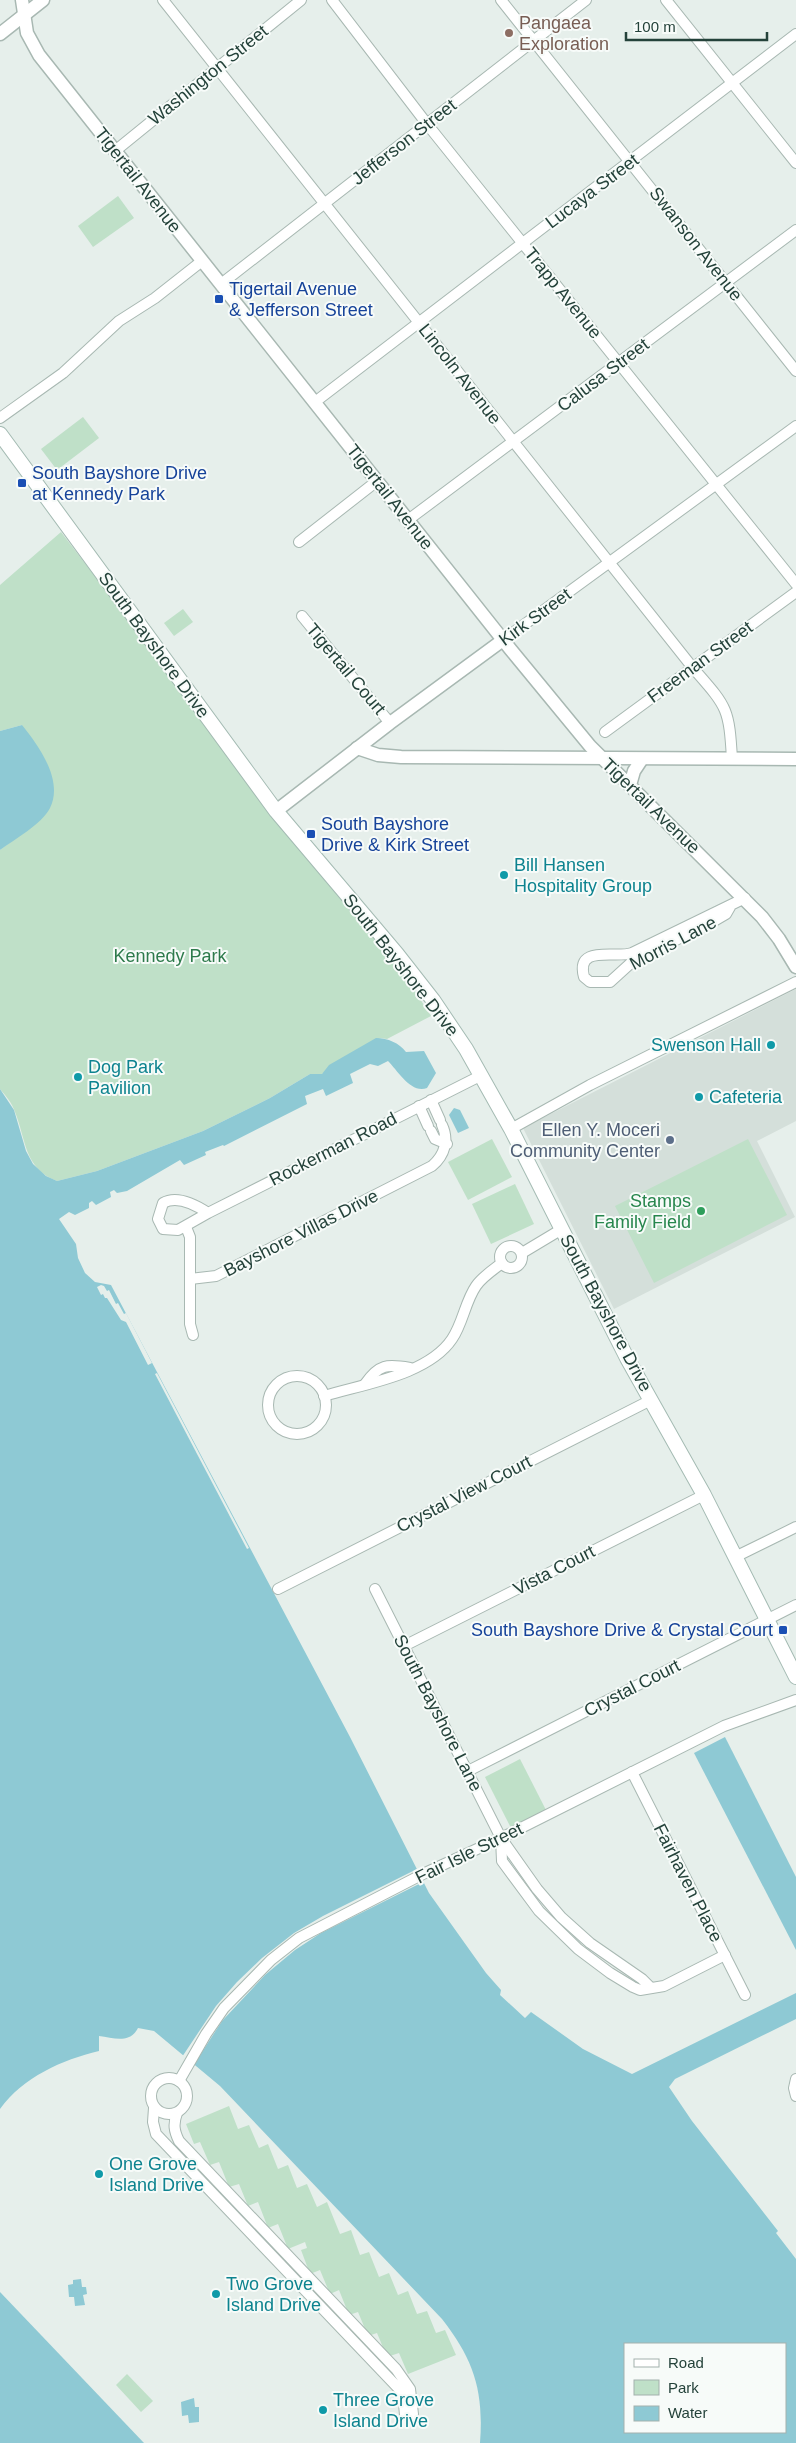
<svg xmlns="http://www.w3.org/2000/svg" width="796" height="2443" viewBox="0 0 796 2443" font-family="Arial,sans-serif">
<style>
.built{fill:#d4dfda}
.green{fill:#bfe0c8}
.water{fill:#8ec9d4;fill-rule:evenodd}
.pier{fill:#e6efeb}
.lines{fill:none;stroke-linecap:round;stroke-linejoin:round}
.minor-casing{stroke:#a8b8b2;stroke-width:12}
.tertiary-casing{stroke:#a8b8b2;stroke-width:15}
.secondary-casing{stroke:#a4bbb3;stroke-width:16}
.minor{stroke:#fff;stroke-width:10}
.tertiary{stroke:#fff;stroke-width:12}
.secondary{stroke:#fff;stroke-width:14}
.education-dot{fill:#8d6e63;stroke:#f7fbf9;stroke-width:2}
.transit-dot{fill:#1a4fb4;stroke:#f7fbf9;stroke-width:2}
.culture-dot{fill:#0f9aa8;stroke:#f7fbf9;stroke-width:2}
.service-dot{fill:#5c6f8a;stroke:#f7fbf9;stroke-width:2}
.leisure-dot{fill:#2e9e5b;stroke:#f7fbf9;stroke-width:2}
.labels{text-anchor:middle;stroke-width:4;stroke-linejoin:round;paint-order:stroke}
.education-label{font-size:18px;fill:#785e54;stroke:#f7fbf9;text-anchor:start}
.street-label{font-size:18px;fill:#24423a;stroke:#f7fbf9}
.transit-label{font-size:18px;fill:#164399;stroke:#f7fbf9;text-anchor:start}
.culture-label{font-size:18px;fill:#0d838f;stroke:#f7fbf9;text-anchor:start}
.park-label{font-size:18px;fill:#2d7a4b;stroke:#f7fbf9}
.service-label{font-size:18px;fill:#4e5e75;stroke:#f7fbf9;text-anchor:end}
.leisure-label{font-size:18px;fill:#27864d;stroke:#f7fbf9;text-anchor:end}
</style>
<rect width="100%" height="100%" fill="#e6efeb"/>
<polygon class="built" points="796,989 796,1121 757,1141 795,1217 614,1309 523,1128"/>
<g class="green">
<polygon points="118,196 134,218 93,247 78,226"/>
<polygon points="83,417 99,438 57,470 41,449"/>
<path d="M61,532L333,888L404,974L431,1016L387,1039L380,1038L322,1074H310L270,1098L203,1131L97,1171L57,1181C24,1169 26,1139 15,1112C12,1103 6,1096 0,1089V850L38,821L22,725L0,731V585Z"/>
<polygon points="183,609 193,622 174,636 164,623"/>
<polygon points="492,1139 512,1177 468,1200 448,1162"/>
<polygon points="748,1139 787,1215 654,1283 615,1206"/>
<polygon points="515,1184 534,1224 491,1244 472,1204"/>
<polygon points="520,1759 546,1810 511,1828 485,1777"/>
<polygon points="229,2106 238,2129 249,2125 259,2148 268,2144 278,2169 288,2165 297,2188 307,2184 317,2207 327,2202 340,2234 351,2230 360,2255 369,2252 379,2277 389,2273 398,2295 408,2291 417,2314 427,2311 436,2333 445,2330 456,2355 408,2374 399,2353 387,2357 377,2333 368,2336 358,2312 349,2315 339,2290 330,2294 320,2270 310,2274 301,2250 307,2248 305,2242 288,2249 278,2224 268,2228 258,2202 248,2206 239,2184 229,2187 219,2162 210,2165 200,2142 194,2144 186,2124"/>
<polygon points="127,2374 153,2401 141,2412 116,2385"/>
</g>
<g class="water">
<path d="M22,725C38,745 64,780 50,808C41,825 15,839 0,850V731Z"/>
<path d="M376,1038C388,1038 399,1043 406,1052L424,1051L436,1073L427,1088C411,1094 398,1071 388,1061L378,1066L370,1064L350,1074L353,1083L326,1096L323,1089L305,1096L307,1104L224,1146L223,1145L205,1152L206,1155L184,1165L180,1160L127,1191L117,1193L114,1190L110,1192L111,1197L96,1205L92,1201L89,1203V1208L75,1215L69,1212L59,1219L76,1244L78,1258L85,1273L95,1282L111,1285L350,1737L429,1893L486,1973L501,1990L500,1995L525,2018L531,2012L583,2049L632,2074L796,1993V2019L675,2079L669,2087L692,2121L778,2231L776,2233L796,2259V2443H480C484,2391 474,2360 442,2319L220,2086L154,2031L138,2028C130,2044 114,2038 99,2036V2051C62,2060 23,2077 0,2109V1089L14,1110L26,1151L33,1164L46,1176L57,1181L97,1171L203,1131L270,1098L310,1074H322L329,1065ZM625,2344H785V2432H625Z"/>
<polygon points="454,1108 460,1110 469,1128 458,1133 449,1115"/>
<polygon points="725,1737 796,1877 796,1950 694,1753"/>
<polygon points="81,2279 82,2287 86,2287 87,2294 83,2295 85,2305 75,2306 74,2297 69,2297 68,2285 73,2284 73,2280"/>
<polygon points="0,2292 144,2443 0,2443"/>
<polygon points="194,2398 195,2407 199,2407 199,2422 189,2423 188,2415 182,2416 181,2402"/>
</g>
<g class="pier">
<polygon points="101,1285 104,1286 107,1291 109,1290 116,1304 118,1303 124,1314 126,1313 152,1363 148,1365 126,1322 121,1320 107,1298 105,1298 103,1294 101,1295 97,1287"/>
<polygon points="157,1373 249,1548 247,1549 155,1374"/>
<polygon points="419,1868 425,1881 321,1933 295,1950 265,1975 222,2021 193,2066 182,2057 216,2006 237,1982 262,1958 294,1933 323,1916"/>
</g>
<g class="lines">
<g class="minor-casing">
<g id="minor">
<path d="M163,0L693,668C727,707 729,707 732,759"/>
<polyline points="332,0 427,124 796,584"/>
<polyline points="501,0 796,371"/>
<polyline points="666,0 796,163"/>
<polyline points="115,151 301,0"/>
<polyline points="221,284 586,0"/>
<polyline points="315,402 796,34"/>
<polyline points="0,418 63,373 119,321 155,298 202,261"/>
<polyline points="408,520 796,230"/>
<polyline points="299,542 377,481"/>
<polyline points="302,616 390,723"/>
<polyline points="503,640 796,426"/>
<polyline points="605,732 796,592"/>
<path d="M730,907L726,914L714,921L632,962L610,982H590L584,977C575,944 616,959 632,953L745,898"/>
<polyline points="431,1100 440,1120"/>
<polyline points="419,1106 428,1126"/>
<polyline points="511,1129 590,1085 796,982"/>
<polyline points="431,1131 435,1139 447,1144"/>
<path d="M208,1213C196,1205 177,1195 163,1203L158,1219L163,1229L178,1230L208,1213L482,1075"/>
<path d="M186,1227L190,1237V1279L216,1276L432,1166C445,1155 449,1140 442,1125"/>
<circle cx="511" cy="1257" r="11"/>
<polyline points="522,1253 562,1229"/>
<polyline points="190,1279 190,1324 193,1335"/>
<circle cx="297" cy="1405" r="29"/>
<path d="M365,1384C379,1364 387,1364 410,1368"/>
<path d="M324,1396C363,1384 428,1375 452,1339C463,1323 465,1302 476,1286C482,1277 493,1270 502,1263"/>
<polyline points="735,1557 796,1527"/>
<polyline points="278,1589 651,1400"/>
<polyline points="375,1589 501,1838 537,1889 561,1917 590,1943 642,1979 651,1988"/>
<polyline points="404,1646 704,1495"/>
<polyline points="468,1771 796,1605"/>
<polyline points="632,1772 745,1995"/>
<polyline points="501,1838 502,1861 539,1911 578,1949 610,1973 633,1987 640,1990 664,1986 725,1955"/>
<circle cx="169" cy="2096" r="18"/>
<polyline points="796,2079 794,2088 796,2096"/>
<polyline points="179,2081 206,2034 224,2008 271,1960 299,1938 425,1873 501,1838 724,1726 796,1700"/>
<path d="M154,2108L153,2122L156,2134L403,2393L405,2415L413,2414L410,2389L396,2369L179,2141C174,2131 173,2124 177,2113"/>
</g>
</g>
<g class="tertiary-casing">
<g id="tertiary">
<polyline points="22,0 27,33 39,55 511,650 590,746 762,917 779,939 796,967"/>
<polyline points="0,34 43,0"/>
<polyline points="357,748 378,755 401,757 796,759"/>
<polyline points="630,785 634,771 642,759"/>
<polyline points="276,811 390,723 503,640"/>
</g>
</g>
<g class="secondary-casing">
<polyline id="secondary" points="0,434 276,811 397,954 433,1000 466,1049 511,1129 627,1358 704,1495 796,1677"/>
</g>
<use href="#minor" class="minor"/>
<use href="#tertiary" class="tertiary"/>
<use href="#secondary" class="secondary"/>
</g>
<circle class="education-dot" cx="509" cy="33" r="5"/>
<g class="transit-dot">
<rect x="214" y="294" width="10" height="10" rx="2.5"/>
<rect x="17" y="478" width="10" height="10" rx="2.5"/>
<rect x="306" y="829" width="10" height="10" rx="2.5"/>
<rect x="778" y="1625" width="10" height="10" rx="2.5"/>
</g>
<g class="culture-dot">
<circle cx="504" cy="875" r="5"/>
<circle cx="771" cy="1045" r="5"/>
<circle cx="78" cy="1077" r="5"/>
<circle cx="699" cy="1097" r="5"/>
<circle cx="99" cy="2174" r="5"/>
<circle cx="216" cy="2294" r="5"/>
<circle cx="323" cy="2410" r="5"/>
</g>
<circle class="service-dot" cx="670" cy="1140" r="5"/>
<circle class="leisure-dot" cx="701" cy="1211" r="5"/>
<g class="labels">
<g class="education-label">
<text x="519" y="29">Pangaea<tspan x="519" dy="21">Exploration</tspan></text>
</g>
<g class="street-label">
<text transform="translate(208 75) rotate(-39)" y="6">Washington Street</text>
<text transform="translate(404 142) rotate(-38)" y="6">Jefferson Street</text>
<text transform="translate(138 180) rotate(52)" y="6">Tigertail Avenue</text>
<text transform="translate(592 191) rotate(-37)" y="6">Lucaya Street</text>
<text transform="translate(696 244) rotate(52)" y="6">Swanson Avenue</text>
<text transform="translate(563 293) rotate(51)" y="6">Trapp Avenue</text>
<text transform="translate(460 374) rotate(52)" y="6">Lincoln Avenue</text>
<text transform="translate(603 375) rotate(-37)" y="6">Calusa Street</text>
<text transform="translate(390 497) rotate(52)" y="6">Tigertail Avenue</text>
<text transform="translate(535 617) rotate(-36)" y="6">Kirk Street</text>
<text transform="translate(154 645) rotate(54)" y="6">South Bayshore Drive</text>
<text transform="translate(700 662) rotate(-36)" y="6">Freeman Street</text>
<text transform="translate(346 669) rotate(50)" y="6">Tigertail Court</text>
<text transform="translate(651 806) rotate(44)" y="6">Tigertail Avenue</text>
<text transform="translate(673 943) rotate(-28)" y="6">Morris Lane</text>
<text transform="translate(401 965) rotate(52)" y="6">South Bayshore Drive</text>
<text transform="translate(333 1149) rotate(-27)" y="6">Rockerman Road</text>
<text transform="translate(301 1233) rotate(-27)" y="6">Bayshore Villas Drive</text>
<text transform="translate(606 1313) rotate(62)" y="6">South Bayshore Drive</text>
<text transform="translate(464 1494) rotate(-27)" y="6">Crystal View Court</text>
<text transform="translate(554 1570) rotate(-27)" y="6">Vista Court</text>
<text transform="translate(632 1688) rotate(-27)" y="6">Crystal Court</text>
<text transform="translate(438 1713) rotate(63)" y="6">South Bayshore Lane</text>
<text transform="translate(469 1853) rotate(-26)" y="6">Fair Isle Street</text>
<text transform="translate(688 1883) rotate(63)" y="6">Fairhaven Place</text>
</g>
<g class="transit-label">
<text x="229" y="295">Tigertail Avenue<tspan x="229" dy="21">&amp; Jefferson Street</tspan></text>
<text x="32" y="479">South Bayshore Drive<tspan x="32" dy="21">at Kennedy Park</tspan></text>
<text x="321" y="830">South Bayshore<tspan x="321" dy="21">Drive &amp; Kirk Street</tspan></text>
<text x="773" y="1636" text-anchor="end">South Bayshore Drive &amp; Crystal Court</text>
</g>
<g class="culture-label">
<text x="514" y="871">Bill Hansen<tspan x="514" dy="21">Hospitality Group</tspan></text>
<text x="761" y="1051" text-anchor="end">Swenson Hall</text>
<text x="88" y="1073">Dog Park<tspan x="88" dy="21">Pavilion</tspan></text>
<text x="709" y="1103">Cafeteria</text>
<text x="109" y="2170">One Grove<tspan x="109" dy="21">Island Drive</tspan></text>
<text x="226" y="2290">Two Grove<tspan x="226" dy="21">Island Drive</tspan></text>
<text x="333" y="2406">Three Grove<tspan x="333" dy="21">Island Drive</tspan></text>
</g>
<g class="park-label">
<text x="170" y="962">Kennedy Park</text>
</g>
<g class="service-label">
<text x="660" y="1136">Ellen Y. Moceri<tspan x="660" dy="21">Community Center</tspan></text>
</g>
<g class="leisure-label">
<text x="691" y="1207">Stamps<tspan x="691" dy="21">Family Field</tspan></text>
</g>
</g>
<rect x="624" y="2343" width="162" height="90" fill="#f7fbf9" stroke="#a3b1ad"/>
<rect x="634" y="2359" width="25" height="8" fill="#ffffff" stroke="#a3b1ad"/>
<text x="668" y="2368" font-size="15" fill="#24423a">Road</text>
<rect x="634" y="2380" width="25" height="15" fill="#bfe0c8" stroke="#a3b1ad"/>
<text x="668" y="2393" font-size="15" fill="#24423a">Park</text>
<rect x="634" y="2406" width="25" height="15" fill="#8ec9d4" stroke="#a3b1ad"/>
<text x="668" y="2418" font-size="15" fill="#24423a">Water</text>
<path d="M626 32v8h141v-8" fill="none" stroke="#24423a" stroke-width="2.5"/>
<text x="634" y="32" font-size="15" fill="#24423a" stroke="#f7fbf9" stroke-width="4" paint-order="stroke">100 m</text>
</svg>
